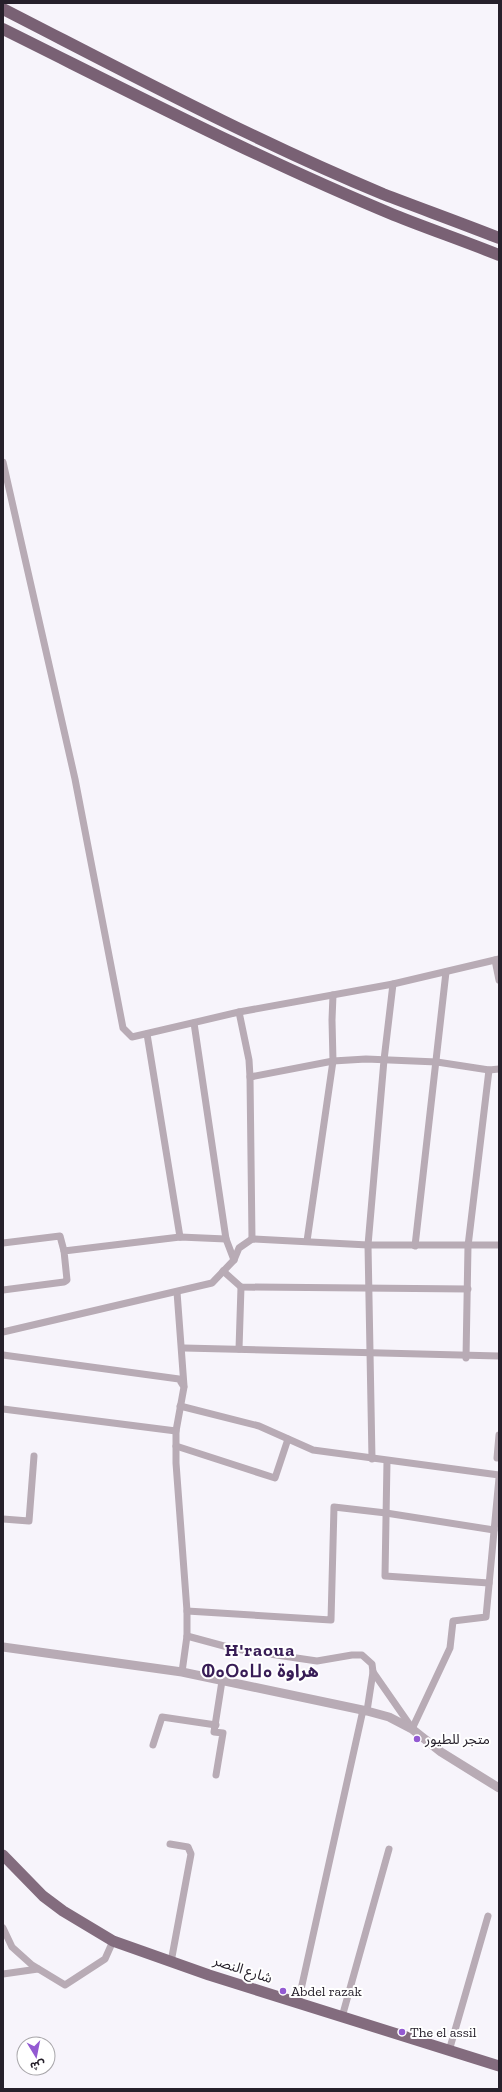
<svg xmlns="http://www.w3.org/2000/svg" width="502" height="2092" viewBox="0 0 502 2092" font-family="'Zilla Slab','Noto Sans Arabic','Noto Sans Tifinagh',serif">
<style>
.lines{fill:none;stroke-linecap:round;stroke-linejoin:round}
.minor{stroke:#b8abb5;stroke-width:7}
.tertiary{stroke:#b8abb5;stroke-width:9}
.primary{stroke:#836c7e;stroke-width:11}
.trunk{stroke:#796174;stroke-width:12}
.poi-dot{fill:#935ad2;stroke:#fff;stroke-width:1.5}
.labels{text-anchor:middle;stroke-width:4;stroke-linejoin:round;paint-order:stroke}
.poi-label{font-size:14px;fill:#26202b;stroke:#fff;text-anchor:start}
.street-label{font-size:14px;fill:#26202b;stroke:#fff}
.district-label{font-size:18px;font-weight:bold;letter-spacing:1px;fill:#381d56;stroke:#fff}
</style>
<rect width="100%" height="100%" fill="#f7f4fb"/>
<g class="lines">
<g class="minor">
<polyline points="3,462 75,779 123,1028 132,1037 239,1012 393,984 499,959"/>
<polyline points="495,960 499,980"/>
<polyline points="239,1012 249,1060 250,1077 252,1239"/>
<polyline points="194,1023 226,1239 234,1260"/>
<polyline points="147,1034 180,1237"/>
<polyline points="250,1077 333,1061 366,1059 437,1062 489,1070 499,1069"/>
<polyline points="307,1241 333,1061 332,1020 333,995"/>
<polyline points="3,1243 60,1236 64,1251"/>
<polyline points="415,1246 446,972"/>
<polyline points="223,1271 241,1287 468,1289"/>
<polyline points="3,1290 64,1282 67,1280 64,1251 180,1237 226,1239"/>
<polyline points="177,1292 184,1386"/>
<polyline points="3,1332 212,1283 234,1260 239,1248 252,1239 368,1245 499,1245"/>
<polyline points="184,1348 499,1356"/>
<polyline points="239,1349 241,1287"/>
<polyline points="3,1355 179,1379 184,1387 176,1431 176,1463 187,1611 187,1636 182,1672"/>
<polyline points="466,1358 468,1246 489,1070"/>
<polyline points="180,1406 259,1426 313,1450 499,1475"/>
<polyline points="3,1409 176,1431"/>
<polyline points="176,1446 275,1478 288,1439"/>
<polyline points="497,1458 499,1435"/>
<polyline points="372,1459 368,1245 384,1060 393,984"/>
<polyline points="387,1461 385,1576 489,1583"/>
<polyline points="3,1519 29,1521 34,1456"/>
<polyline points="187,1611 331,1620 334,1507 386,1513 494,1530"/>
<polyline points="187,1636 235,1649 317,1661 352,1655 362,1655 372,1664 373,1672 412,1728"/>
<polyline points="367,1711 373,1672"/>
<polyline points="412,1729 450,1648 453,1621 486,1617 499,1478"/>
<polyline points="153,1745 162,1717 216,1725"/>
<polyline points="216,1775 223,1733 214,1732 222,1681"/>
<polyline points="170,1844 188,1847 191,1854 171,1962"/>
<polyline points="3,1928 12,1947 32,1965 65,1985 105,1959 113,1941"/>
<polyline points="3,1974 38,1969"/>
<polyline points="298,2003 363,1710"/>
<polyline points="342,2017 389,1849"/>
<polyline points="449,2051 488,1916"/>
</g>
<polyline class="tertiary" points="3,1647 182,1672 367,1711 389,1717 412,1729 441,1752 499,1788"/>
<polyline class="primary" points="3,1855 43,1896 63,1911 113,1941 209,1975 499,2066"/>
<g class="trunk">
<path d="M3,9C128,73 253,140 383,194C422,209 461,223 499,238"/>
<path d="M3,29C132,93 261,160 394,215C429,229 464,241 499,255"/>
</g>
</g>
<g class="poi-dot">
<circle cx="417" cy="1739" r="4"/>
<circle cx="283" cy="1991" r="4"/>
<circle cx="402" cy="2032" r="4"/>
</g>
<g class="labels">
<g class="poi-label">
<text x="425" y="1744">متجر للطيور</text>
<text x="291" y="1996">Abdel razak</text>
<text x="410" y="2037">The el assil</text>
</g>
<g class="street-label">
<text transform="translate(243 1969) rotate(18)" y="5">شارع النصر</text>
</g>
<g class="district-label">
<text x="260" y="1656">H'raoua<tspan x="260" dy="21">ⵀⴰⵔⴰⵡⴰ هراوة</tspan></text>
</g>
</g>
<rect width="502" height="2092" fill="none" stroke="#26202b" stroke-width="8"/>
<g transform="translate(36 2056) rotate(170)"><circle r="19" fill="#ffffff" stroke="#a8a6aa"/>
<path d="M0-3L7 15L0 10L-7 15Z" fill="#935ad2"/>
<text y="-6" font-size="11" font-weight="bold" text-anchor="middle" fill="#26202b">ش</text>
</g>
</svg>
